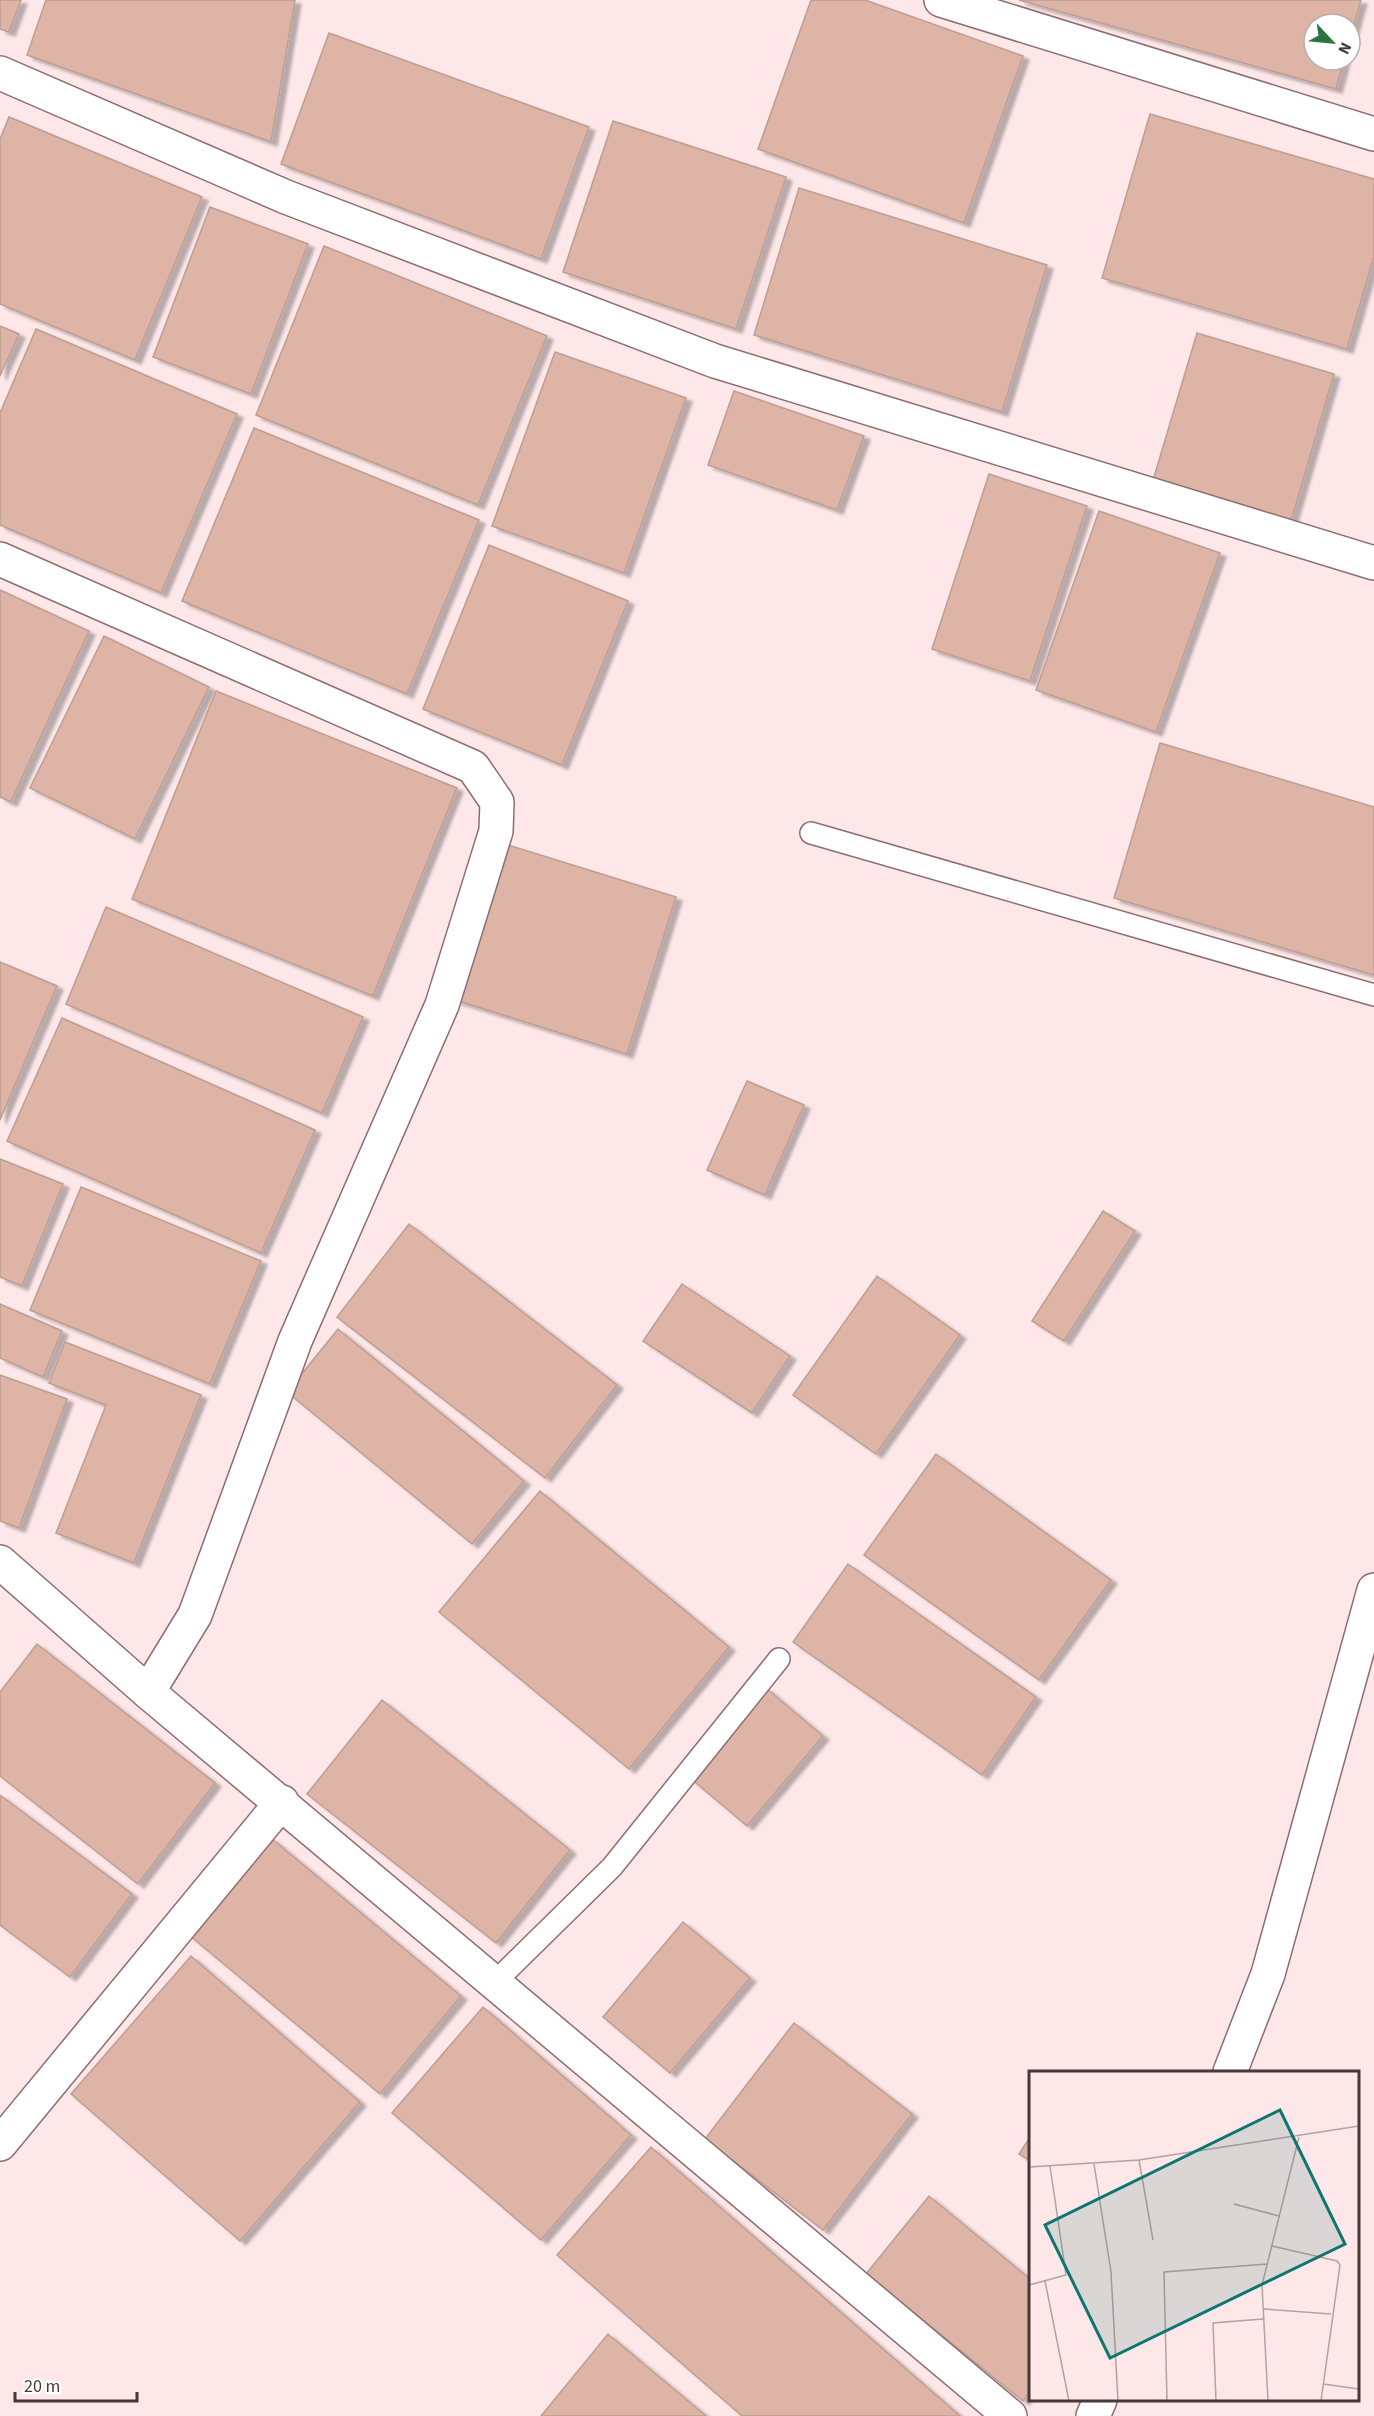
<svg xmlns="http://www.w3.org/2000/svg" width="1374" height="2416" viewBox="0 0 1374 2416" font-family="'Source Sans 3',sans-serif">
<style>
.building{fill:#ddb4a6;stroke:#bd9e93;stroke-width:1.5;filter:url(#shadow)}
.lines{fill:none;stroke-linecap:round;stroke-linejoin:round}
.service-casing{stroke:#8d6d70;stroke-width:24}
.minor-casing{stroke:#8d6d70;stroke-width:36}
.service{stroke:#fff;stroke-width:21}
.minor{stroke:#fff;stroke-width:33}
.inset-road{fill:none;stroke:#b4a1a2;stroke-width:1.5}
.view{fill:#0f766e;fill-opacity:0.15;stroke:#0f766e;stroke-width:3}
.inset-edge{fill:none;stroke:#473839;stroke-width:3}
</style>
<defs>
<filter id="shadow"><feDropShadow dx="6" dy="4" stdDeviation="1.5" flood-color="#0004"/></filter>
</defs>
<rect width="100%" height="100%" fill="#fde7e8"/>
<g class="building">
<polygon points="0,0 21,0 9,32 0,29"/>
<polygon points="46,0 295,0 271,142 27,55"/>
<polygon points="811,0 865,0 1023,56 964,223 758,149"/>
<polygon points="1019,0 1361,0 1350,39 1350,24 1314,24 1314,60 1344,60 1336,89"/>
<polygon points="329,33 589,127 541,259 281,164"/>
<polygon points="1150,114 1374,179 1374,256 1347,349 1102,278"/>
<polygon points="9,117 202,197 135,360 0,304 0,139"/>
<polygon points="613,121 786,177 736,329 563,272"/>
<polygon points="799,188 1047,265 1002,412 754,335"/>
<polygon points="210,207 308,244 251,394 153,357"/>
<polygon points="324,246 547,336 478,505 256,415"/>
<polygon points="0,326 19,334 0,376"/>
<polygon points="36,329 237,414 161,593 0,525 0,413"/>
<polygon points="1197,333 1334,374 1289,528 1151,487"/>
<polygon points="555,352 686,398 624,573 492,526"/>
<polygon points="734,391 864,436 837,510 708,465"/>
<polygon points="254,428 479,520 407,694 182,601"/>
<polygon points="989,474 1087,506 1030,681 932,649"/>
<polygon points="1099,511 1220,553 1156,732 1036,690"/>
<polygon points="489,545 628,601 562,765 423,709"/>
<polygon points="0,590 89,631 11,802 0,797"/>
<polygon points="104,636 209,687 135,839 30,788"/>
<polygon points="216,691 457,788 373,996 132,899"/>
<polygon points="1160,743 1374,807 1374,975 1114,898"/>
<polygon points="495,841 676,897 627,1054 446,997"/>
<polygon points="106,907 363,1017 322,1113 66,1004"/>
<polygon points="0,962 57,986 0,1120"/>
<polygon points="62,1018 315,1130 261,1253 7,1141"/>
<polygon points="747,1081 804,1105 765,1195 707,1170"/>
<polygon points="0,1159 63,1184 22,1286 0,1277"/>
<polygon points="81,1187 261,1261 210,1384 30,1310"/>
<polygon points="1103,1211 1135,1231 1064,1341 1032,1321"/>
<polygon points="409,1224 617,1385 545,1478 337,1317"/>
<polygon points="877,1276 960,1335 876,1454 793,1395"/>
<polygon points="682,1284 790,1356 752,1413 643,1341"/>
<polygon points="0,1304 62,1331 43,1377 0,1358"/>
<polygon points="338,1329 524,1481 472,1544 287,1392"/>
<polygon points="65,1342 201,1395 134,1563 56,1533 106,1405 49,1383"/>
<polygon points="0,1375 67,1399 19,1528 0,1521"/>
<polygon points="936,1454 1111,1580 1039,1680 864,1555"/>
<polygon points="540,1491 729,1647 629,1769 439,1612"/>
<polygon points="848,1564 1036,1697 982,1775 793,1642"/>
<polygon points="37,1644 215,1783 138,1884 0,1776 0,1692"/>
<polygon points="766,1688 823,1736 747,1826 690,1778"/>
<polygon points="382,1700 570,1850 496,1943 307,1794"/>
<polygon points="0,1795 132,1894 70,1977 0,1925"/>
<polygon points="271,1838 461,1996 380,2094 190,1936"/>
<polygon points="683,1922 750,1978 670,2073 603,2017"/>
<polygon points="191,1956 360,2102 240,2241 71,2094"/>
<polygon points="483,2007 631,2135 541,2240 392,2113"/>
<polygon points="794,2023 912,2114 823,2230 705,2139"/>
<polygon points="1030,2137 1030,2161 1019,2154"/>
<polygon points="651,2147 960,2416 742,2416 557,2255"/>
<polygon points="929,2196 1030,2279 1030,2391 1023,2401 866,2274"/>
<polygon points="608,2334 706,2416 541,2416"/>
</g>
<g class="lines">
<g class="service-casing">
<g id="service">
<polyline points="811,833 1374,995"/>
<polyline points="495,1982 612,1867 779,1659"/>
</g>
</g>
<g class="minor-casing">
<g id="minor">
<polyline points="941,0 1374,134"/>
<polyline points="0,73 286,197 715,361 1374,563"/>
<polyline points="0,559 473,767 497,802 496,831 442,1005 295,1341 195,1615 148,1692"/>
<polyline points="0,1562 148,1692 1010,2416"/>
<polyline points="1230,2072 1268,1974 1374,1590"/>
<polyline points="0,2144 282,1802"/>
<polyline points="1093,2416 1100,2400"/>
</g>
</g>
<use href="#service" class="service"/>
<use href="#minor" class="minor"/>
</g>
<g transform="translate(1029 2071)">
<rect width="330" height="330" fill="#fde7e8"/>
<path class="inset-road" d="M110,89L124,169M65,93L82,201L89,330M0,96L110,89L330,55M205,133L250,145M243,175L308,190L311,194L292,330M16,210L40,330M0,214L37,204L21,95M235,238L302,243M294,313L330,318M138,330L135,201L238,193M187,330L184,252L234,248M239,330L233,214L270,66"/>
<path class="view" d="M251,39L316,173L81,287L16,154Z"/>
<rect width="330" height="330" class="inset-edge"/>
</g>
<g transform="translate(1332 42) rotate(116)"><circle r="28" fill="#ffffff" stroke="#b5afb0" stroke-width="1.5"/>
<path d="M0-4.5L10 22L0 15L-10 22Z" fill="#2a7441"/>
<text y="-9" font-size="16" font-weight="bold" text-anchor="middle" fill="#473839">N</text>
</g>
<path d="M15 2392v9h122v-9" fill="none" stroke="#473839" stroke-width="3"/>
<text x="24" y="2392" font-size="18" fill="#473839" stroke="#ffffff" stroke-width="4.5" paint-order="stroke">20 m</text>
</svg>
